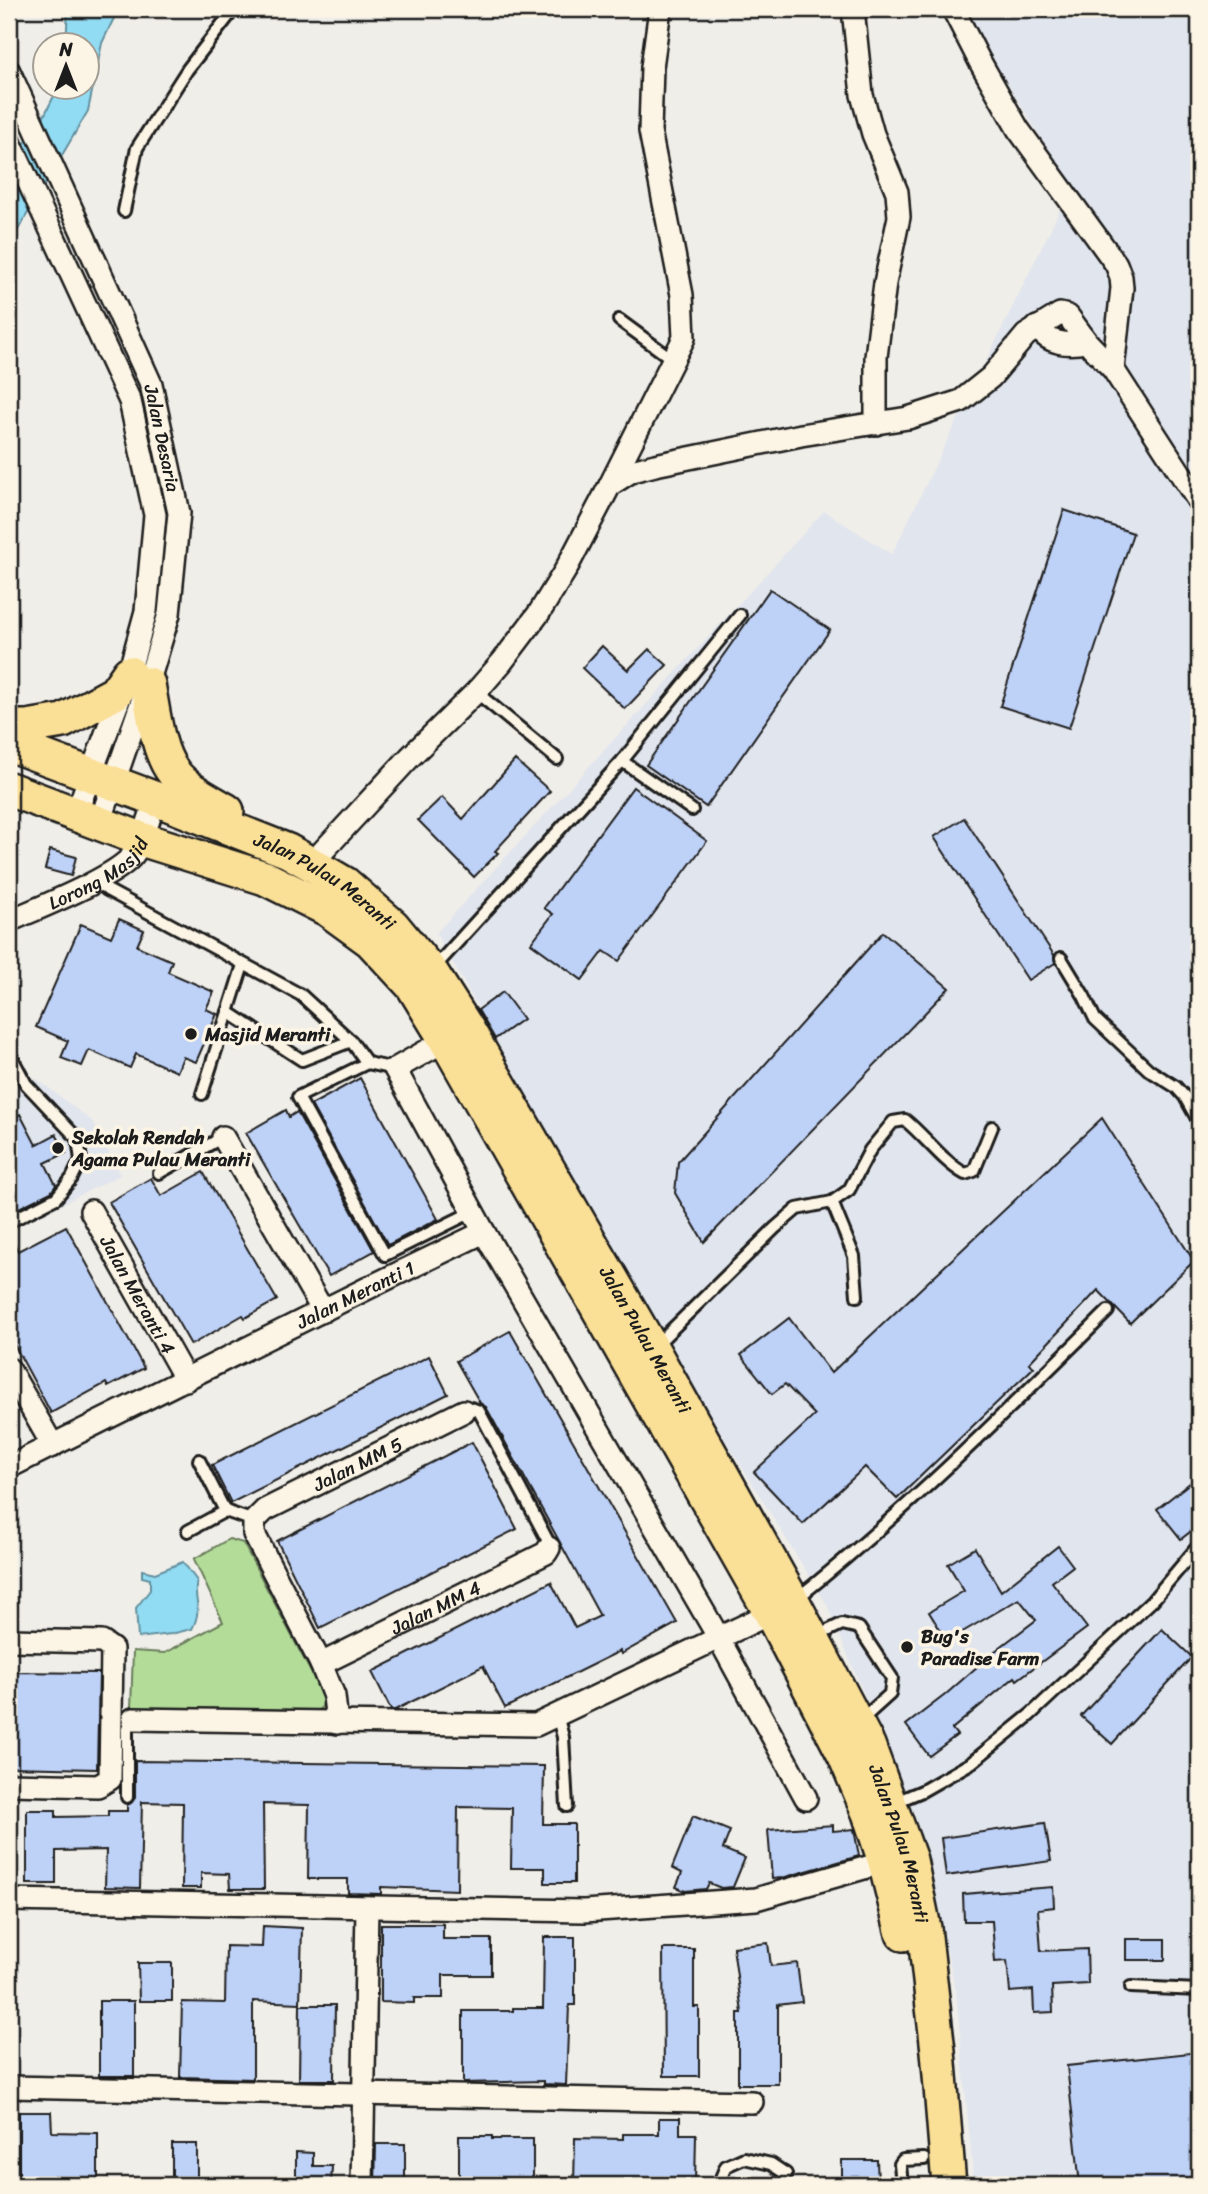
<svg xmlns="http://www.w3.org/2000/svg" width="1208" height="2194" viewBox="0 0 1208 2194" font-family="Sriracha,sans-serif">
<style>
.built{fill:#e1e5ed}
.green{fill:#b3dc99;stroke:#687c5a;stroke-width:2}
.water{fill:#91dbf3;stroke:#628f9d;stroke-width:2}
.building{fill:#bed1f7;stroke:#1c1c1c;stroke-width:2}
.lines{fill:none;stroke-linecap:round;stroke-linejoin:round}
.lane-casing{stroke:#1c1c1c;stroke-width:16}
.street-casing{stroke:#1c1c1c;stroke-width:26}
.primary-casing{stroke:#1c1c1c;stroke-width:38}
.lane{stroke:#fcf5e5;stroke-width:10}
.street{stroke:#fcf5e5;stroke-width:21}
.primary{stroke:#fadf96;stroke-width:33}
.poi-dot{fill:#1c1c1c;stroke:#fcf5e5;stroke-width:2.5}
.labels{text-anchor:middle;stroke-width:7;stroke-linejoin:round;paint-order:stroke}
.street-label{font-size:19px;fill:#1c1c1c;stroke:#fcf5e5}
.poi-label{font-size:19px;font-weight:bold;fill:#1c1c1c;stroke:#fcf5e5;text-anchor:start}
</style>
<rect width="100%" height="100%" fill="#f0eee9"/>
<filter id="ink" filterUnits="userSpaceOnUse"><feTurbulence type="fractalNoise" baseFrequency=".0143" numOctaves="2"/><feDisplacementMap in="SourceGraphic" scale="14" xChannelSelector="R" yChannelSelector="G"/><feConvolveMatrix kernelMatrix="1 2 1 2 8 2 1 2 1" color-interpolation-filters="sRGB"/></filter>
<g filter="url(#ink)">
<g class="built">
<polygon points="962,9 1199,9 1199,2185 974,2185 956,1991 918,1825 827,1605 677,1362 436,933 824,511 892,554 1071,187"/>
<polygon points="37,1079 93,1122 120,1175 9,1231 9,1092"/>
</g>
<polygon class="green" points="229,1539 243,1543 324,1697 322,1707 313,1714 131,1709 133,1651 165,1653 223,1622 194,1559"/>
<g class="water">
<polygon points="68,9 123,9 114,18 102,43 88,111 9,245 9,165 43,118 58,88 88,88 88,46 66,45"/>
<path d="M183,1562L197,1581C192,1599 204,1606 192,1629L171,1634L138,1638L136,1608L150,1590V1579L142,1577V1570L155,1573Z"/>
</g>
<g class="building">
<polygon points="1064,510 1133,533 1069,728 1000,706"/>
<polygon points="770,589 830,630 706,807 646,765"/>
<polygon points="602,646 628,670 649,649 667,665 625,709 582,668"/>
<polygon points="515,760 550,791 495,851 498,853 474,877 418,820 442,797 463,819"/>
<polygon points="633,787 707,841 619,961 604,951 582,980 531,943 553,914 544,908"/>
<polygon points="964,818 1054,955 1055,963 1028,980 934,837"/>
<polygon points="50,850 76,857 71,876 45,869"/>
<polygon points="119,919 144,930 137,946 172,961 168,972 214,992 206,1009 217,1014 196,1062 183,1057 177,1072 136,1054 130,1068 89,1050 82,1066 61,1058 68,1041 36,1027 81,924 111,937"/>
<polygon points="883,932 949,988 704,1242 675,1193 678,1162"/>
<polygon points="503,992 523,1019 495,1039 478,1010"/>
<polygon points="360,1078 438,1219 388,1245 311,1105"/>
<polygon points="286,1110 289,1117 297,1112 374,1251 329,1276 246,1133"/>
<polygon points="20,1114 36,1145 56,1134 66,1153 45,1163 56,1185 51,1192 9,1213 9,1120"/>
<polygon points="1102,1118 1194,1261 1130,1323 1098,1290 1029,1363 1034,1367 897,1499 865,1467 803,1524 754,1472 815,1415 785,1384 772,1394 741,1355 789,1318 831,1373"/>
<polygon points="203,1172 277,1300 245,1318 243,1315 191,1345 109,1202 151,1178 161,1196"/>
<polygon points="66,1226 144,1368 108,1387 106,1383 51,1413 9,1335 9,1233 18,1251"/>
<polygon points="510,1331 677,1623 621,1654 620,1651 505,1708 483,1666 395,1710 391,1710 372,1672 551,1582 575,1628 600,1616 486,1407 480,1403 456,1361"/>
<polygon points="429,1356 448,1394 231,1503 212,1465"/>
<polygon points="472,1442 517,1529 320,1628 277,1541"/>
<polygon points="1191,1482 1199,1491 1199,1525 1181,1539 1157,1509"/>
<polygon points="1058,1546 1073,1566 1052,1582 1087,1628 1017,1680 1015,1677 952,1729 957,1735 929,1756 906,1725 945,1695 995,1651 1036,1620 1019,1599 947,1641 929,1612 964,1591 948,1564 975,1548 1001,1591"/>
<polygon points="1162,1629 1192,1657 1112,1744 1081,1716"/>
<polygon points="9,1672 99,1673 97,1769 9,1767"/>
<polygon points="135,1761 544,1766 543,1824 574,1824 574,1883 545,1883 545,1868 511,1868 512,1808 458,1807 457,1890 381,1887 381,1894 348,1893 348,1879 308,1879 309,1805 263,1804 264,1889 230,1889 229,1874 201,1873 201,1888 182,1888 183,1803 142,1802 140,1888 105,1887 106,1850 56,1851 56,1884 27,1884 27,1810 56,1810 56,1817 108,1816 108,1811 127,1811 127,1805 131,1803 135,1798"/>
<polygon points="693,1816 730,1831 723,1849 745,1858 733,1887 721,1888 709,1883 706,1889 685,1891 676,1887 682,1873 672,1868"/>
<polygon points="1045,1823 1051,1861 946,1876 941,1838"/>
<polygon points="833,1825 833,1831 854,1829 859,1856 782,1878 772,1879 768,1830"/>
<polygon points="1053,1887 1054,1907 1038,1909 1041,1951 1087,1949 1088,1984 1052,1986 1053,2012 1034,2013 1033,1990 1010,1992 1007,1961 995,1962 992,1921 964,1921 963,1894"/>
<polygon points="381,1924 443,1924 443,1939 491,1939 491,1975 443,1975 443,1998 414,1998 414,2003 381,2002"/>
<polygon points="263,1926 302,1928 300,2003 253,2001 253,2079 180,2077 182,2002 225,2003 226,1946 262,1947"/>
<polygon points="544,1937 575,1937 575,2005 569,2005 566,2085 544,2084 544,2081 463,2083 463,2011 513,2011 513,2008 543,2008"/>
<rect x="1126" y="1939" width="39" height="21"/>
<polygon points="768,1943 771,1966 797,1963 802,2002 778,2005 778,2084 738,2084 738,2013 742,2013 733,1947"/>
<polygon points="663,1949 694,1949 694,2007 699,2007 699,2076 664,2076"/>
<polygon points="138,1963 172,1963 172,2001 139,2001"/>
<rect x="99" y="2001" width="35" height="75"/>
<polygon points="300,2005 335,2005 334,2080 299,2080"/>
<polygon points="1199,2052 1199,2185 1080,2185 1067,2066"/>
<polygon points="19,2112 51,2112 52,2132 98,2133 98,2185 59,2185 60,2179 19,2180"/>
<polygon points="659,2118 680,2118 680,2134 696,2134 695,2185 574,2185 575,2138 623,2139 623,2134 659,2134"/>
<polygon points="459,2136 492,2136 492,2139 533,2139 533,2185 459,2185"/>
<rect x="172" y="2144" width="25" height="36"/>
<polygon points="376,2144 405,2144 405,2185 375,2185"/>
<polygon points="296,2152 313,2153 313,2166 332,2166 331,2185 296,2185"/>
<polygon points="842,2160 877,2160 878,2185 842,2185"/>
</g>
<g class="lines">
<g class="lane-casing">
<g id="lane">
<polyline points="124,211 137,148 187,70 234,9"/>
<polyline points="619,320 672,359"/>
<polyline points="476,692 557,759"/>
<polyline points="622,761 692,810"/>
<polyline points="96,881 107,890 301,995 351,1041 367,1063 395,1069"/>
<polyline points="1061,958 1084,996 1095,1019 1149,1070 1176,1087 1185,1097 1199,1122"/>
<polyline points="433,969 622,761 740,615"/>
<polyline points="228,1012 302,1060 351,1041"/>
<polyline points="9,1052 26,1084 78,1139 81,1160 72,1178 56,1198 9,1222"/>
<polyline points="367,1063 298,1097 385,1255 472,1212"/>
<polyline points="202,1094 243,965"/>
<polyline points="159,1173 223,1137"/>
<polyline points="832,1202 854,1256 857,1296"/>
<path d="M654,1347L775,1228L797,1209L832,1202L849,1190L870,1150L893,1122L905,1120C926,1137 942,1161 965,1174L974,1171L992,1127"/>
<polyline points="464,1411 471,1408 479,1411 549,1543 549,1548"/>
<polyline points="199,1460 225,1511"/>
<polyline points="188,1531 225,1511 254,1521"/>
<path d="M795,1600C907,1511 1007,1411 1108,1311"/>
<polyline points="815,1637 842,1624 859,1628 892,1678 890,1694 859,1722"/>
<polyline points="557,1715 563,1737 567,1806"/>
<polyline points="127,1797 127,1729 133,1719"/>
<polyline points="893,1803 922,1791 971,1763 1030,1715 1152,1601 1199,1545"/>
<polyline points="1131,1987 1199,1990"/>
<polyline points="718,2185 726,2166 744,2158 771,2164 786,2174"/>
<polyline points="902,2185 900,2164 903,2160 924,2159"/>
</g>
</g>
<g class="street-casing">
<g id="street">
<polyline points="853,9 862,95 873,134 897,192 899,217 885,283 876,357 876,424"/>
<polyline points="953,9 979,60 1018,129 1116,264 1121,277 1122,288 1113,369"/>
<path id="s1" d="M9,71L151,384L179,513L169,614L148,684L99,825"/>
<polyline points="9,140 130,401 155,515 146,611 129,673 75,816"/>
<path d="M1037,327C1049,345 1068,345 1087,342"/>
<polyline points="611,483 684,338 682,295 650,131 652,67 660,9"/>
<polyline points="311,864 410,757 476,692 502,662 539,613 565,571 610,485 632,471 655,465 801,435 908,418 961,401 991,377 1026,335 1060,314 1068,316 1087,342 1113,369 1199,502"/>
<path id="s2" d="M9,921C38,908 115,878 133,855C145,840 149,816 156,799"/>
<polyline points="223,1137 323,1311"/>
<path id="s3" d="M91,1211L186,1380"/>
<polyline points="484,1232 712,1626 806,1798"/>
<polyline points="9,1369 53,1446"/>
<path id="s4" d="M9,1467L372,1286L484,1232L395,1069L446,1040"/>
<polyline points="9,1640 102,1642 112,1649 110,1779 98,1786 9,1784"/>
<path id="s5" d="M321,1664L546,1553L549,1548"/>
<polyline points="133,1719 536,1725 771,1613"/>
<path id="s6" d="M337,1723L334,1696L321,1664L254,1534V1521L265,1510L464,1411"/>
<polyline points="9,1900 584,1911 756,1899 885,1862"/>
<polyline points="9,2087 752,2102"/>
<polyline points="362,2185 367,1907"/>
</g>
</g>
<g class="primary-casing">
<g id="primary">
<path d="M148,684C153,710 157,752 174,773C187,790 209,800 227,811"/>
<polyline points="9,727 27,727 63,721 115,693 129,673"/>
<path id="s7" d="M9,744L156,799L288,851L311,864L345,884L393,926L431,972L466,1027L652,1349L793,1602L868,1745L910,1860L924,1928L938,2051L949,2185"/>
<polyline points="9,789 141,839 265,878 327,909 371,941 413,986 446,1040 771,1613 845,1756 869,1813 885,1862 903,1934"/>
</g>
</g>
<use href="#lane" class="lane"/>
<use href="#street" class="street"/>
<use href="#primary" class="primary"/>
</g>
</g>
<g class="poi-dot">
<circle cx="191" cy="1034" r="7"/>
<circle cx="58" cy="1148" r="7"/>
<circle cx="907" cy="1647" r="7"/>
</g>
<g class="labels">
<g class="street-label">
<text dy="7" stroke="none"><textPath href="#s1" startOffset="399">Jalan Desaria</textPath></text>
<text dy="7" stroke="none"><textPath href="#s2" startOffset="102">Lorong Masjid</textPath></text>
<text dy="7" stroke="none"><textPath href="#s7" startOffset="346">Jalan Pulau Meranti</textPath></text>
<text dy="7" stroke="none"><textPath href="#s3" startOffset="96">Jalan Meranti 4</textPath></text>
<text dy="7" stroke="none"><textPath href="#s4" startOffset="387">Jalan Meranti 1</textPath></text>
<text dy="7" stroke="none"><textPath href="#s7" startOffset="914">Jalan Pulau Meranti</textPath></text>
<text dy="7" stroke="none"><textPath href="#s6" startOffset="340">Jalan MM 5</textPath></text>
<text dy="7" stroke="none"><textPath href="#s5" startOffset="128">Jalan MM 4</textPath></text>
<text dy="7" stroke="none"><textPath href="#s7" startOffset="1480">Jalan Pulau Meranti</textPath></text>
</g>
<g class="poi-label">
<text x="205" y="1041">Masjid Meranti</text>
<text x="72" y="1144">Sekolah Rendah<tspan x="72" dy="22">Agama Pulau Meranti</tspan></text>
<text x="921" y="1643">Bug's<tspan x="921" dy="22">Paradise Farm</tspan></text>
</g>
</g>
<rect width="1208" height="2194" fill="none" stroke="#fcf5e5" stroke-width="35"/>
<rect x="18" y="18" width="1173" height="2159" fill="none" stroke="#1c1c1c" stroke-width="2.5" filter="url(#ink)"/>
<g transform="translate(66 66)"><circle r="33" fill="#fcf5e5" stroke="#a29e95" stroke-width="2"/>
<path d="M0-5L12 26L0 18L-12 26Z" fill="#1c1c1c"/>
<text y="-10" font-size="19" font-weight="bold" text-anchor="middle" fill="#1c1c1c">N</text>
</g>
</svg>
